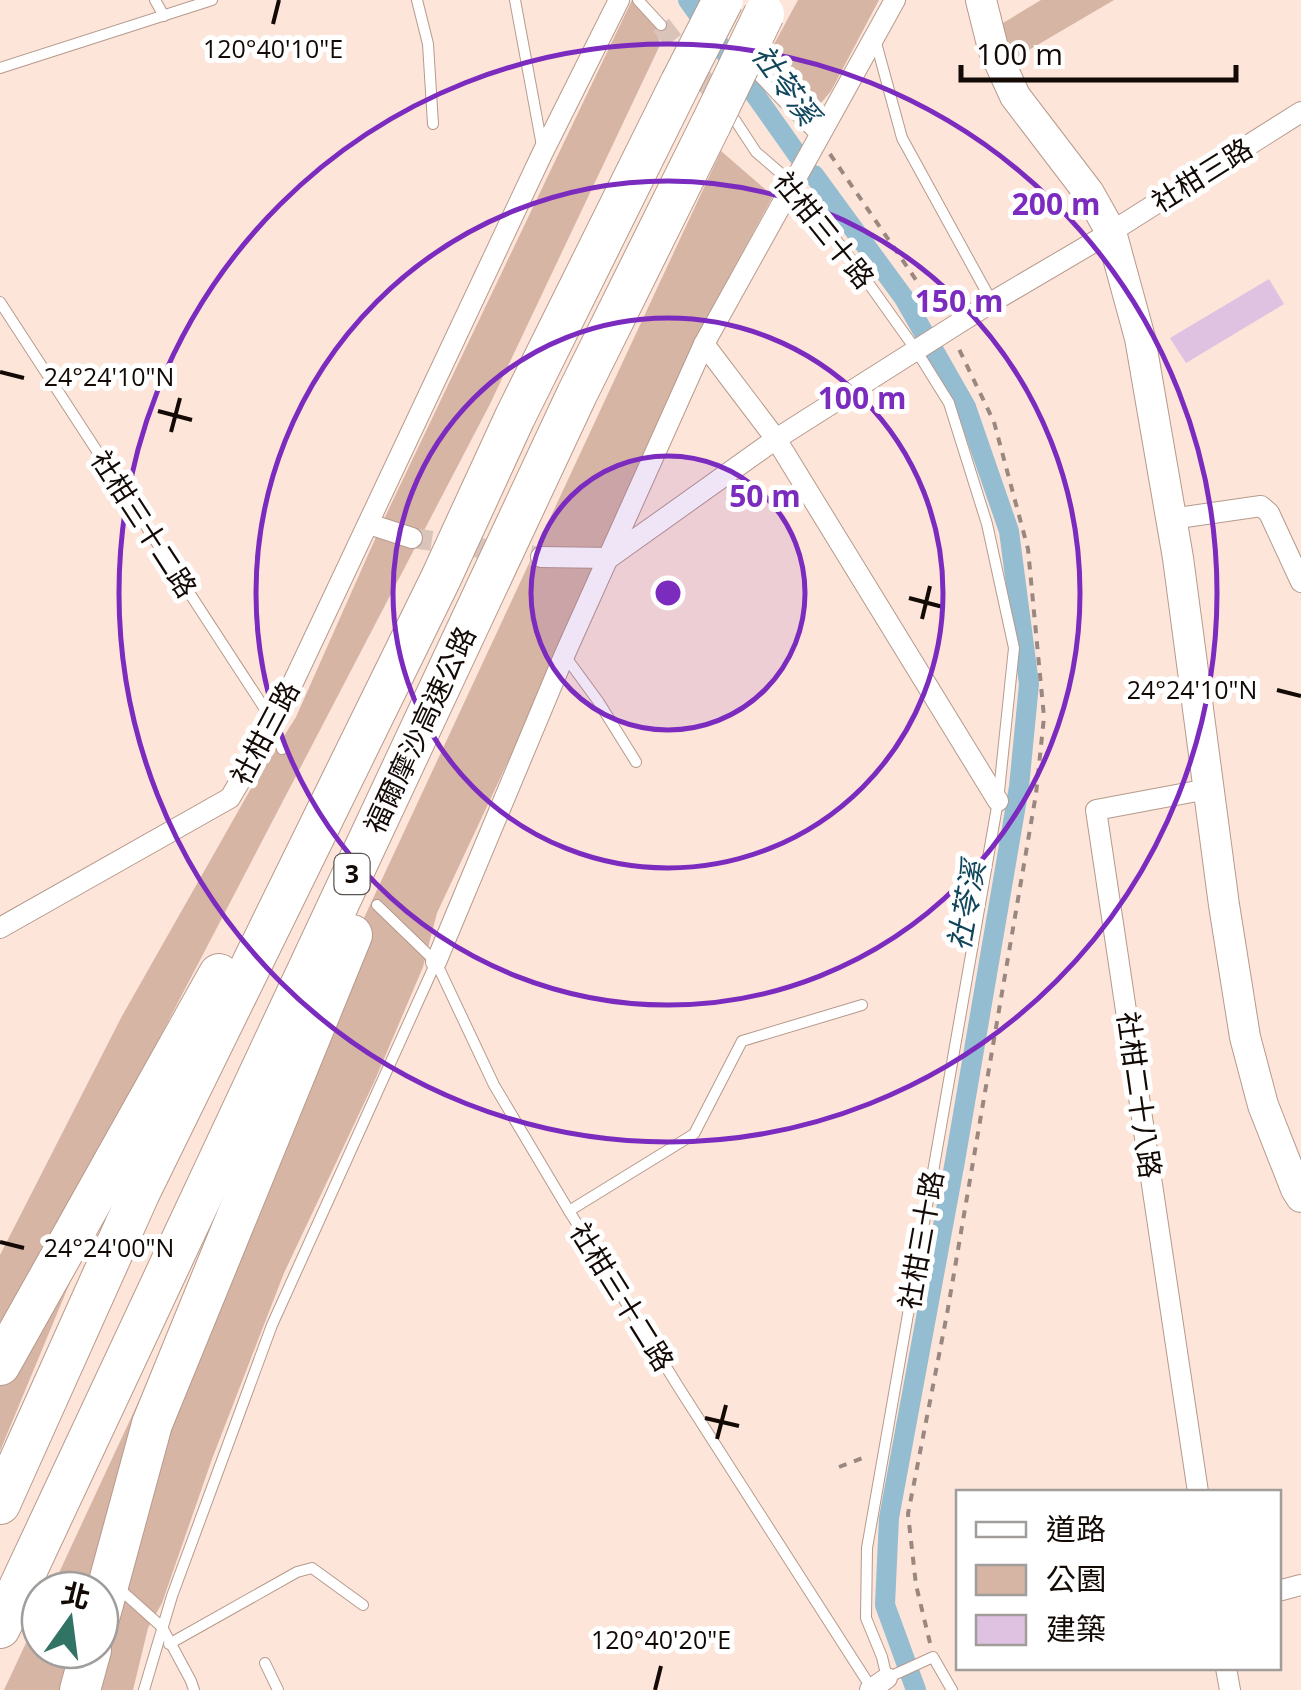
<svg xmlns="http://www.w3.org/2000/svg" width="1301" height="1690" viewBox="0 0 1301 1690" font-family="'Open Sans','Noto Sans TC',sans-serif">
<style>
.green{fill:#d6b5a5}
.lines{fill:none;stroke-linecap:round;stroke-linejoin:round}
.canal{stroke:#94bdd2;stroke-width:20}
.building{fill:#dfc2e1}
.street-tunnel{stroke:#dac4b9;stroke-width:20;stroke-dasharray:20 10;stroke-linecap:butt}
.lane-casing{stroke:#b69a8c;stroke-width:12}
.street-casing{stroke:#b69a8c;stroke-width:22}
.secondary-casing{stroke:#b69a8c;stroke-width:32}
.highway-casing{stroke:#b69a8c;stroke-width:42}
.path{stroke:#9a8880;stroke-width:4;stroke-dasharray:8 8;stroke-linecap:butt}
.lane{stroke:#fff;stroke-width:10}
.street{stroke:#fff;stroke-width:20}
.secondary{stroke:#fff;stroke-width:30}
.highway{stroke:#fff;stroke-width:40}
.highway-bridge-casing{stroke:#b69a8c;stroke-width:42;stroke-linecap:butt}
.highway-bridge{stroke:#fff;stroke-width:40}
.ticks{fill:none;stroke:#130a06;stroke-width:4}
.ring{fill:none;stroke:#7b2cbf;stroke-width:5}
.labels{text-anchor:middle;stroke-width:10;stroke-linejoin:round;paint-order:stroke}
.shield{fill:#fff;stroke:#5a5451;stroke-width:2.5}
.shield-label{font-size:25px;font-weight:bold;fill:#130a06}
.street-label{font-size:28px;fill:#130a06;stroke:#fff}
.water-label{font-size:30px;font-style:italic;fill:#10465c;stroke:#fff}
.ticks-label{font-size:25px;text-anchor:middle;fill:#130a06;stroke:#fff;stroke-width:10;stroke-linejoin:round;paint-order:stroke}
.centre{fill:#7b2cbf;stroke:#fff;stroke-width:5}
.ring-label{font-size:30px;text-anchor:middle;font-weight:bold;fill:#7b2cbf;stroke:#fff;stroke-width:10;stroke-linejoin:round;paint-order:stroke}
</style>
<rect width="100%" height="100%" fill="#fde5d9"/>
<g class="green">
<polygon points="632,0 638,0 655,16 660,45 490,404 77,1196 0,1332 0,1255 122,1016 249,792 296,717 384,519"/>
<polygon points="798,0 879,0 831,91 816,109 800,107 766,59"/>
<polygon points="1041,0 1114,0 1000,67 988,32"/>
<polygon points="721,151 773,196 691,347 595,576 437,913 423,967 375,1080 284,1273 212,1459 162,1603 148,1628 133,1690 97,1690 199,1325 329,993"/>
<polygon points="78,1263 0,1451 0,1386 45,1305"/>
<polygon points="144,1390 150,1392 93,1590 51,1590"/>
<polygon points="40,1613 40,1650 78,1650 68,1690 4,1690"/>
</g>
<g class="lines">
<g class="canal">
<polyline points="688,0 799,157"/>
<polyline points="814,175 904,298 966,407 1009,531 1029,684 1019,787 955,1161 889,1518 885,1605 916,1690"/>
</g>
</g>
<polygon class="building" points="1269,279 1284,304 1186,363 1170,338"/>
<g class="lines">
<g class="street-tunnel">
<polyline points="661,25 724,106"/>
<polyline points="412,538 541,557"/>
</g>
<g class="lane-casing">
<g id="lane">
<polyline points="155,0 164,16"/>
<polyline points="417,0 428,44 433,124"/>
<polyline points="515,0 542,146"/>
<polyline points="638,0 661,25"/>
<polyline points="875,39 902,138 992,302"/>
<polyline points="0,68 212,0"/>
<polyline points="751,68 818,138"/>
<polyline points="735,120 756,152 792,183 854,263 916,350 949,403 987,524 1014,648 998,801 867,1548 866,1618 882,1657 887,1678 933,1657 952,1690"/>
<polyline points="0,302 274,723 282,749"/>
<polyline points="565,656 598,701 636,762"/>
<polyline points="377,905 436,962 494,1085 569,1211 681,1391 872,1689"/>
<polyline points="569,1211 694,1134 742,1041 862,1005"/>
<polyline points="124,1593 162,1627 191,1681 194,1690"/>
<polyline points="169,1644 297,1572 312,1568 363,1605"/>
<polyline points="265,1663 278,1690"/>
<polyline points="144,1690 172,1596 272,1325 436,962"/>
</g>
</g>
<g class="street-casing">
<g id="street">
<polyline points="704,344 776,439 998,801"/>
<polyline points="1171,519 1261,506 1269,513 1301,582"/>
<polyline points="369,524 412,538"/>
<polyline points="541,557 609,558 776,439 992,302 1111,232 1301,112"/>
<polyline points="0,928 230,798 274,723 543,152 619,0"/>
<polyline points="436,962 564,656 704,344 895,0"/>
<polyline points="1198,1492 1096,810 1208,789"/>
<polyline points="1278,1591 1301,1585"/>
<polyline points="1226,1668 1230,1690"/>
<polyline points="870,1690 887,1678"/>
</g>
</g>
<g class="secondary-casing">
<polyline id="secondary" points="981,0 993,48 1015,96 1089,193 1111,232 1140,338 1178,558 1224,905 1245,1037 1263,1105 1296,1189 1301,1197"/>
</g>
<g class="highway-casing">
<g id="highway">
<polyline points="0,1365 219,974"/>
<polyline points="0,1504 140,1192 441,578 515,417 681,82"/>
<polyline points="100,1615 152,1424 352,935"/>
<polyline points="0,1628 577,394 711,124"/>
<polyline points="80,1690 91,1650"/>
</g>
</g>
<g class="path">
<polyline points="830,154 940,315"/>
<polyline points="839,1467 868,1456"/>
<polyline points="930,1643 916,1585 908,1514 947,1314 1036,794 1044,717 1028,549 994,422 957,345"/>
</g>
<use href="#lane" class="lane"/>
<use href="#street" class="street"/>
<use href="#secondary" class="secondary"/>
<use href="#highway" class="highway"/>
<g class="highway-bridge-casing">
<g id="highway-bridge">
<polyline points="681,82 723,0"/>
<polyline points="711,124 764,14"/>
</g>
</g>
<use href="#highway-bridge" class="highway-bridge"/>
</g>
<path class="ticks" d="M273,24L279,0M0,372L24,378M158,411L192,420M171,432L180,398M909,598L943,607M922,619L930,586M1277,690L1301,696M0,1242L24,1248M705,1418L739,1426M717,1439L726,1405M655,1690L661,1666"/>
<circle cx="668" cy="593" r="137" fill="#7b2cbf" fill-opacity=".12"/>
<g class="ring">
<circle cx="668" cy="593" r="137"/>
<circle cx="668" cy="593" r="275"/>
<circle cx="668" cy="593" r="412"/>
<circle cx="668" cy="593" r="549"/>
</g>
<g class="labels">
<rect class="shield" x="334.5" y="854" width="35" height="40" rx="8"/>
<g class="shield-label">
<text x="352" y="883">3</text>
</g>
<g class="street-label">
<text transform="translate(1202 175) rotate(-32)" y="10">社柑三路</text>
<text transform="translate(824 230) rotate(51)" y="10">社柑三十路</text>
<text transform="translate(144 524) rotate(57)" y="10">社柑三十二路</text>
<text transform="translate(420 730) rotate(-65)" y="10">福爾摩沙高速公路</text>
<text transform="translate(265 733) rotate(-62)" y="10">社柑三路</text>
<text transform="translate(1139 1095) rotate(82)" y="10">社柑二十八路</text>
<text transform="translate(921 1240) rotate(-80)" y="10">社柑三十路</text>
<text transform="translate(622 1297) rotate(58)" y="10">社柑三十二路</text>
</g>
<g class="water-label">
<text transform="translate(785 85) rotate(54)" y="10">社苓溪</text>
<text transform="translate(967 906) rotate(-80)" y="10">社苓溪</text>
</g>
</g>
<g class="ticks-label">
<text x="273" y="58">120°40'10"E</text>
<text x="109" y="386">24°24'10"N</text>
<text x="1192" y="699">24°24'10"N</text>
<text x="109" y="1257">24°24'00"N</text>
<text x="661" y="1649">120°40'20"E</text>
</g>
<circle cx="668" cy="593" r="15" class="centre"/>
<g class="ring-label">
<text x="1056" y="215">200 m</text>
<text x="959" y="312">150 m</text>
<text x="862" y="409">100 m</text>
<text x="765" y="507">50 m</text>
</g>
<rect x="956" y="1490" width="325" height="180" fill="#ffffff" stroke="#a19d9b" stroke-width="2.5"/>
<rect x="976" y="1522" width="50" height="15" fill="#ffffff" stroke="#a19d9b" stroke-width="2.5"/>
<text x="1046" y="1540" font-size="30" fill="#130a06">道路</text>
<rect x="976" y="1565" width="50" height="30" fill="#d6b5a5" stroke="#a19d9b" stroke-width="2.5"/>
<text x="1046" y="1590" font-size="30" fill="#130a06">公園</text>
<rect x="976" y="1615" width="50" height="30" fill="#dfc2e1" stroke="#a19d9b" stroke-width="2.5"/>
<text x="1046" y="1640" font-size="30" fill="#130a06">建築</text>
<g transform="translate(70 1620) rotate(14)"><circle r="48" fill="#ffffff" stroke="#a19d9b" stroke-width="2.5"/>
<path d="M0-8L18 38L0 25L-18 38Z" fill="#317364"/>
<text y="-15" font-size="28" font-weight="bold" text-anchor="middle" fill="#130a06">北</text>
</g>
<path d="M961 65v15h275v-15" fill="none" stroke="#130a06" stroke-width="5"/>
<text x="976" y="65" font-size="30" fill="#130a06" stroke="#ffffff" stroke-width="8" paint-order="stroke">100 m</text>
</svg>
